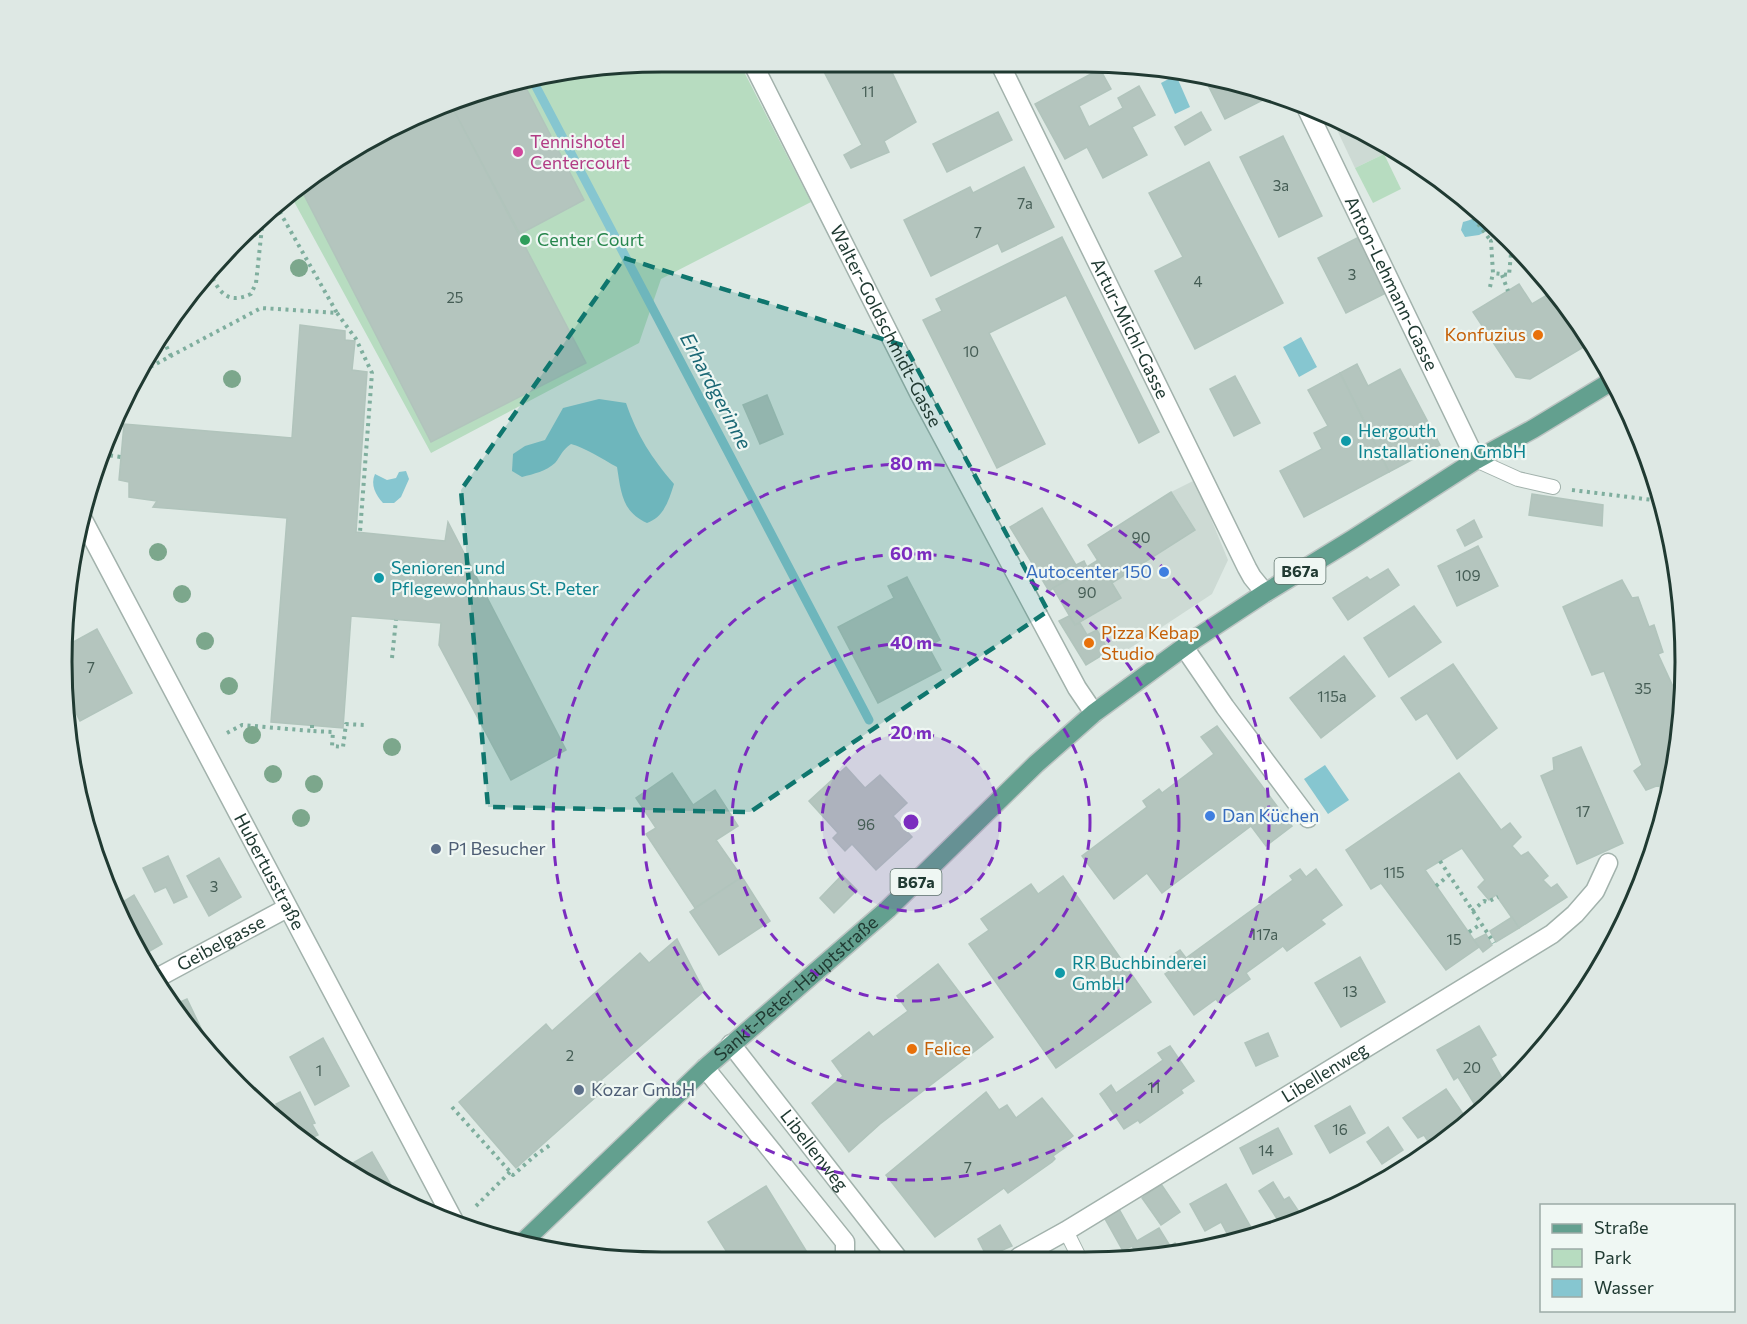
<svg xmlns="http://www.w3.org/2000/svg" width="1747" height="1324" viewBox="0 0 1747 1324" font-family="Commissioner,sans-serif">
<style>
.built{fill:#cddad4}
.green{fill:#b7dcc0}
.water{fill:#86c6d0}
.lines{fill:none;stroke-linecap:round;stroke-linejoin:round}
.stream{stroke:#86c6d0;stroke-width:9}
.building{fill:#b4c5be;stroke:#b1c4bc;stroke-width:1.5}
.lane-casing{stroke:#a2b2ac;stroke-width:16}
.street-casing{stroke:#a2b2ac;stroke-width:21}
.primary-casing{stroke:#bcc4c2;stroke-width:21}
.path{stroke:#7fae9e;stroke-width:4;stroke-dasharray:3 4.5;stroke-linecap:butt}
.lane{stroke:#fff;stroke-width:14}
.street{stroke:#fff;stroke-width:18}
.primary{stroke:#63a08f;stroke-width:18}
.tree{fill:#7ca78c}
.marked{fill:#0f766e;fill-opacity:0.2;stroke:#0f766e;stroke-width:4.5;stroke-dasharray:12 8;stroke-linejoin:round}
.ring{fill:none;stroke:#7b2cbf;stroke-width:3;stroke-dasharray:10 8}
.hotel-dot{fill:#d1479c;stroke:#eff7f3;stroke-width:2}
.leisure-dot{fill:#2e9e5b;stroke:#eff7f3;stroke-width:2}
.food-dot{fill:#e8710a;stroke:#eff7f3;stroke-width:2}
.culture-dot{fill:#0f9aa8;stroke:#eff7f3;stroke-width:2}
.shop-dot{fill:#3f7fe0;stroke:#eff7f3;stroke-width:2}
.service-dot{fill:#5c6f8a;stroke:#eff7f3;stroke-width:2}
.labels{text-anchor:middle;stroke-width:4.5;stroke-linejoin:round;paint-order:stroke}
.number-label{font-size:15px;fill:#455d55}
.shield{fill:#eff7f3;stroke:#5e736c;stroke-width:1.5}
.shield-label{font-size:16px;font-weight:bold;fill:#203a32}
.hotel-label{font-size:18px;fill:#b23c85;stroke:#eff7f3;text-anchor:start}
.leisure-label{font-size:18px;fill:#27864d;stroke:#eff7f3;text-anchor:start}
.street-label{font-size:18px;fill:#203a32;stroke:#eff7f3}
.food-label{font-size:18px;fill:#c56008;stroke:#eff7f3;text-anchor:start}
.culture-label{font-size:18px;fill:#0d838f;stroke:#eff7f3;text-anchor:start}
.shop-label{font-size:18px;fill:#366cbe;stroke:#eff7f3;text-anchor:end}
.service-label{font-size:18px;fill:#4e5e75;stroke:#eff7f3;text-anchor:start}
.water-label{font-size:20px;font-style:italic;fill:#1b6875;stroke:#eff7f3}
.rim{fill:none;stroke:#203a32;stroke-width:3}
.centre{fill:#7b2cbf;stroke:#eff7f3;stroke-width:3}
.ring-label{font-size:18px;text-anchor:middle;font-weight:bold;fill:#7b2cbf;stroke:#eff7f3;stroke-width:4.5;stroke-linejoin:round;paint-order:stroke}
</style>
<rect width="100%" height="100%" fill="#dfeae5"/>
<g class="built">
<polygon points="1330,115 1350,123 1394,149 1355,168"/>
<polygon points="1195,480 1228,560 1212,594 1115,658 1097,630 1087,635 1080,623 1121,598 1098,560 1171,492"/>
</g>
<g class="green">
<polygon points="662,62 739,62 811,202 661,279 639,343 431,453 291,196 361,142 506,82"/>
<polygon points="1384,154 1401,189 1373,203 1355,168"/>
</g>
<g class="water">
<polygon points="1176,75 1190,107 1175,114 1161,83"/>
<path d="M1478,211L1496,226L1479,235L1465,237L1461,230L1463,222C1471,220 1475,219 1478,211Z"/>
<polygon points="1301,337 1317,367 1299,377 1283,347"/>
<path d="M599,399L626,403C638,437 651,457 674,484C669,500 664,517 647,523C622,512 621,492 617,467C602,459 586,448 571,444C561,451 561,456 555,463C546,471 534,474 522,477L512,471L513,454L525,446L545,440L563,408Z"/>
<path d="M406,471L409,479L401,497L394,503H383C376,495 370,485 375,474L387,480L396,478L399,472Z"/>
<polygon points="1325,765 1349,800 1328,814 1304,779"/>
</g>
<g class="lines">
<polyline class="stream" points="532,79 869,720"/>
</g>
<g class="building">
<polygon points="819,62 887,62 916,122 884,141 889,152 851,168 844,155 862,145"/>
<polygon points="1100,69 1111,89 1079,106 1089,127 1123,108 1118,98 1139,86 1155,115 1132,127 1147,155 1103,178 1087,147 1065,159 1035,104"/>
<polygon points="1203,76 1224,79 1209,87"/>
<polygon points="1224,79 1241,82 1273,95 1225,119 1209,87"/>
<polygon points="522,80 584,200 520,234 451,105 506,82"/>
<polygon points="451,105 586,363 431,442 301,189 361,142"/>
<polygon points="998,112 1012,140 947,172 933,144"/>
<polygon points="1201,112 1211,130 1185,145 1175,127"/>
<polygon points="1283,136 1322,216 1279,237 1240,157"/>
<polygon points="1209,162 1283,303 1195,349 1155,271 1183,257 1149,193"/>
<polygon points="1024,167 1054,227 1002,252 998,243 931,276 904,220 970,187 973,193"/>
<polygon points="1062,237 1159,432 1139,443 1066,295 989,333 1045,444 997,468 923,320 942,311 936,299"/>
<polygon points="1359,237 1386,293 1346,313 1318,258"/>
<polygon points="1519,284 1532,304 1554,291 1584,328 1592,342 1530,379 1516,377 1473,312"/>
<polygon points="300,325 345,331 345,340 355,341 352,370 367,372 356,532 445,541 448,522 566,750 511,780 439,645 441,623 351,616 343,728 271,722 287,518 153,507 157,501 129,497 129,482 119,480 124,424 292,438"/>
<polygon points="1357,364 1368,386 1400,369 1440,445 1389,472 1340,373"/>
<polygon points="1340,373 1389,472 1304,517 1280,471 1322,449 1314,433 1328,426 1308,390"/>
<polygon points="1235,376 1260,423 1234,436 1210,389"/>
<polygon points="767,395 783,434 760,444 743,405"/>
<polygon points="1626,407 1640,432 1648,460 1645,461 1622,409"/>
<polygon points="1171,492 1195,530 1112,583 1088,545"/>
<polygon points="1532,494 1603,505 1602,526 1529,515"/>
<polygon points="1042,508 1076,565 1072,568 1076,575 1049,591 1010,527"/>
<polygon points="1474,520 1482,537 1465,546 1457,530"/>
<polygon points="1478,546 1498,586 1457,606 1438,566"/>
<polygon points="1098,560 1121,598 1075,625 1053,588 1076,575 1072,568 1076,565 1084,561 1087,567"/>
<polygon points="1388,569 1399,585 1348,620 1333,598 1367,577 1370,580"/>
<polygon points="907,577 940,640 928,646 941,670 878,703 838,627 894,598 888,586"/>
<polygon points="1622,580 1632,598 1638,597 1649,627 1654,625 1663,652 1658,654 1681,704 1674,779 1670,791 1663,795 1659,785 1646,790 1634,771 1642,765 1604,671 1592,675 1563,607"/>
<polygon points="1414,606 1441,642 1389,677 1364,638"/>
<polygon points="1069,616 1075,625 1080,623 1087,635 1097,630 1109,651 1086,665 1059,621"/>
<polygon points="97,629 132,693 80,721 64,689 66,646"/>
<polygon points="1344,656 1375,696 1321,738 1290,698"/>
<polygon points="1453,664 1497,728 1457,759 1427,713 1416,720 1401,698"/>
<polygon points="1217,726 1292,826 1266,846 1251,826 1162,893 1147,873 1114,899 1082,856 1147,807 1143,801 1159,789 1162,793 1214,754 1201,737"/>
<polygon points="1581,747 1623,843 1577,864 1541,776 1554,770 1553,758"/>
<polygon points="846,767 865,788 880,775 907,803 893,816 912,837 876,870 852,844 845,851 833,838 838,833 809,801"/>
<polygon points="672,773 693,805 715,790 738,826 716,840 742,877 695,908 646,834 656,828 636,798"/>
<polygon points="1459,773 1501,830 1510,823 1521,837 1512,846 1521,856 1528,852 1548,876 1543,880 1551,888 1557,884 1567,897 1519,928 1496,895 1489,900 1478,887 1485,880 1462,848 1425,870 1479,947 1446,970 1381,883 1371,889 1346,850"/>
<polygon points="168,856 187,897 174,903 166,887 155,892 143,868"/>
<polygon points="219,858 241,897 209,916 187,876"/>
<polygon points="1300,869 1306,877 1316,869 1342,905 1321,920 1325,924 1287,951 1283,946 1246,973 1250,979 1218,1002 1216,999 1194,1015 1165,974 1177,966 1170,957 1180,950 1186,958 1293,880 1290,876"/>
<polygon points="842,875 857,890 834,913 820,898"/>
<polygon points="1063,876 1151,1002 1056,1068 969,944 989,930 981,919 1031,884 1038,894"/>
<polygon points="742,877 770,921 719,955 690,912"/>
<polygon points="134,895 162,944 143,955 118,905"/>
<polygon points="1512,917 1519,928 1496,942 1490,931"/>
<polygon points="1486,934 1492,945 1483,952 1474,940"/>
<polygon points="677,939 704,991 601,1080 607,1087 516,1168 459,1102 546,1024 552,1031 640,953 649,963"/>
<polygon points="1360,957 1385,1002 1341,1027 1315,983"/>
<polygon points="938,964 993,1037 880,1124 849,1152 812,1103 843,1076 832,1061 869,1032 873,1037 908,1011 897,996"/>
<polygon points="187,999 209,1045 205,1047 171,1006"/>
<polygon points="1479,1026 1496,1055 1491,1058 1507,1087 1475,1105 1458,1077 1454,1080 1437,1050"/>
<polygon points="1268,1033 1278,1056 1256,1066 1245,1043"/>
<polygon points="323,1038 349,1086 315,1105 290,1057"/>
<polygon points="1170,1046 1194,1081 1181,1090 1183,1093 1140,1123 1138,1120 1124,1129 1100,1094 1111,1085 1116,1093 1163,1060 1158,1053"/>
<polygon points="1446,1089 1468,1121 1433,1149 1424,1135 1418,1138 1403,1118"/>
<polygon points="300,1092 315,1123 312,1124 318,1135 307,1140 283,1122 285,1121 276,1104"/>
<polygon points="986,1092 999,1110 1007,1105 1016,1118 1042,1098 1073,1136 1063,1144 1066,1147 1053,1156 1055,1159 1052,1162 1008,1193 1004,1188 935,1237 886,1175"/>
<polygon points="1350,1106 1365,1133 1330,1153 1315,1126"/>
<polygon points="1388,1127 1403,1150 1382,1164 1367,1142"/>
<polygon points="1278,1128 1292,1154 1253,1174 1240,1148"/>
<polygon points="372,1152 399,1199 361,1182 344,1168"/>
<polygon points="1273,1182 1284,1200 1289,1197 1303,1218 1283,1228 1259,1191"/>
<polygon points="1161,1184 1180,1212 1161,1225 1142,1198"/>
<polygon points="1226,1184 1256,1236 1231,1241 1221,1222 1205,1231 1190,1204"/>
<polygon points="766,1186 810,1257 730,1257 708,1222"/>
<polygon points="1119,1209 1137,1241 1159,1228 1170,1246 1175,1243 1181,1253 1163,1257 1139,1257 1132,1246 1123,1251 1104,1217"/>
<polygon points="1000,1225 1012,1246 987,1257 978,1239"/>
</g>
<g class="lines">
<g class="lane-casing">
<g id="lane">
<polyline points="1476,460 1518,479 1553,487"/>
<polyline points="1066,1231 1079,1257"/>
</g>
</g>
<g class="street-casing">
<g id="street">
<path id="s1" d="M752,62L919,393L1077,688L1094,713"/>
<path id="s2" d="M999,62L1247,568L1252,577L1265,593"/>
<path id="s3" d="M1306,107L1476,460"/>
<path id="s4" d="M82,518L456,1225"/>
<polyline points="1184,647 1225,707 1308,818"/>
<path id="s5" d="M155,979L287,908"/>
<path id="s6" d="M731,1044L897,1257"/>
<polyline points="705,1068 845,1242 845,1257"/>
<path id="s7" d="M1019,1257L1066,1231L1552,934L1575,914L1595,891L1608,863"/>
</g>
</g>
<g class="primary-casing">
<g id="primary">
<path id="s8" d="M522,1243L705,1068L888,909L1036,764L1094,713L1195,639L1265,593L1353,539L1476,460L1533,429L1612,381"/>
</g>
</g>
<g class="path">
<polyline points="1460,200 1491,241"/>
<path d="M209,272C220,292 226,305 251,294L256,283L263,218"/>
<polyline points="1502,275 1508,291"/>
<polyline points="1490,287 1493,273 1491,241 1503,236 1512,243 1509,275 1493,273"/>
<polyline points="337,313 356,339 372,373 360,532"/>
<polyline points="160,333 171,356"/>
<polyline points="137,374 261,308 337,313 277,207"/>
<polyline points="105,451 107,455 121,457"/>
<polyline points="1572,490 1661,501"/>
<polyline points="392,658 396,620"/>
<polyline points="312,725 312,731 333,732 332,746 343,747 346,724 364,725"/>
<polyline points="227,733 242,725 312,731"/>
<polyline points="1440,861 1494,943"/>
<polyline points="1436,886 1449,875"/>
<polyline points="1472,911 1484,901 1487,902 1498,897"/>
<polyline points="1469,932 1481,924"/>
<polyline points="452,1107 513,1175 537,1154 550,1145"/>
<polyline points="476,1206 510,1172"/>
</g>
<use href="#lane" class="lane"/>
<use href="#street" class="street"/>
<use href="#primary" class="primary"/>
</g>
<g class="tree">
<circle cx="299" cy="268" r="9"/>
<circle cx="232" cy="379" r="9"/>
<circle cx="158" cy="552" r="9"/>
<circle cx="182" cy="594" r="9"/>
<circle cx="205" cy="641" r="9"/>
<circle cx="229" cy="686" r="9"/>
<circle cx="252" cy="735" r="9"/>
<circle cx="392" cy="747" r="9"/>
<circle cx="273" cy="774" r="9"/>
<circle cx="314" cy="784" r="9"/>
<circle cx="301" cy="818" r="9"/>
</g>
<path class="marked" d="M624,258L905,346L1048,611L750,812L488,807L461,490Z"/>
<circle cx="911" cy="822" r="89" fill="#7b2cbf" fill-opacity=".12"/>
<g class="ring">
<circle cx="911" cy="822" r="89"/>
<circle cx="911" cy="822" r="179"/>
<circle cx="911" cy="822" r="268"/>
<circle cx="911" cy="822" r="358"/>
</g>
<circle class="hotel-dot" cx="518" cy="152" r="6"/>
<circle class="leisure-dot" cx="525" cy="240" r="6"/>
<g class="food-dot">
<circle cx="1538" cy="335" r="6"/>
<circle cx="1089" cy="643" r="6"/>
<circle cx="912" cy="1049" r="6"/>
</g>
<g class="culture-dot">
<circle cx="1346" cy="441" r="6"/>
<circle cx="379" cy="578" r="6"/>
<circle cx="1060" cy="973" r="6"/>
</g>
<g class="shop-dot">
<circle cx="1164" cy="572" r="6"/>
<circle cx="1210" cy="816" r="6"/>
</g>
<g class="service-dot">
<circle cx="436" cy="849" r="6"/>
<circle cx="579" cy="1090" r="6"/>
</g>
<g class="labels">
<g class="number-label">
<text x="868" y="97">11</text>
<text x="1281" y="191">3a</text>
<text x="1025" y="209">7a</text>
<text x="978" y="238">7</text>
<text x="1352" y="280">3</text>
<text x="1198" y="287">4</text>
<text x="455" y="303">25</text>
<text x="971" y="357">10</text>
<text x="1141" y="543">90</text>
<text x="1468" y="581">109</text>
<text x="1087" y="598">90</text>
<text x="91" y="673">7</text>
<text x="1643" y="694">35</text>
<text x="1332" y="702">115a</text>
<text x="1583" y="817">17</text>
<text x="866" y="830">96</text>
<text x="1394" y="878">115</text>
<text x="214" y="892">3</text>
<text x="1264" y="940">117a</text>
<text x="1454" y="945">15</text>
<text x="1350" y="997">13</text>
<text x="570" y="1061">2</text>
<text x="1472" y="1073">20</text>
<text x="319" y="1076">1</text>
<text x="1154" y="1093">11</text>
<text x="1340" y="1135">16</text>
<text x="1266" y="1156">14</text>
<text x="968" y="1173">7</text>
</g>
<g class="shield">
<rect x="1274.5" y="558" width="51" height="26" rx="4.5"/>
<rect x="890.5" y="869" width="51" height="26" rx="4.5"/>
</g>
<g class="shield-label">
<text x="1300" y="577">B67a</text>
<text x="916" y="888">B67a</text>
</g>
<g class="hotel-label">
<text x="530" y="148">Tennishotel<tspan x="530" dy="21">Centercourt</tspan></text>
</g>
<g class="leisure-label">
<text x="537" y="246">Center Court</text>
</g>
<g class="street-label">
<text dy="6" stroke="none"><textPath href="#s3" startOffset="196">Anton-Lehmann-Gasse</textPath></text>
<text dy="6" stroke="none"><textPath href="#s1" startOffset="296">Walter-Goldschmidt-Gasse</textPath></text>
<text dy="6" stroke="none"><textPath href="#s2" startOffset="297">Artur-Michl-Gasse</textPath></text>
<text dy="6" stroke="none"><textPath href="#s4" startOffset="400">Hubertusstraße</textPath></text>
<text dy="6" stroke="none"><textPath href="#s5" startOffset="75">Geibelgasse</textPath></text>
<text dy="6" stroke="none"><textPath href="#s8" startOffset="374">Sankt-Peter-Hauptstraße</textPath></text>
<text dy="6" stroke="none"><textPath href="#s7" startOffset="357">Libellenweg</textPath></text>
<text dy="6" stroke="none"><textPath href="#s6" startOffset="135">Libellenweg</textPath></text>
</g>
<g class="food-label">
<text x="1526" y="341" text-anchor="end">Konfuzius</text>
<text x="1101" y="639">Pizza Kebap<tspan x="1101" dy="21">Studio</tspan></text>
<text x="924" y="1055">Felice</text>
</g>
<g class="culture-label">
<text x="1358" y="437">Hergouth<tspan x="1358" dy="21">Installationen GmbH</tspan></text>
<text x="391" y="574">Senioren- und<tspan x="391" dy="21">Pflegewohnhaus St. Peter</tspan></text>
<text x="1072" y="969">RR Buchbinderei<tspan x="1072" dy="21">GmbH</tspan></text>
</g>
<g class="shop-label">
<text x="1152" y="578">Autocenter 150</text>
<text x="1222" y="822" text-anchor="start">Dan Küchen</text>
</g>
<g class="service-label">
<text x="448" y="855">P1 Besucher</text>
<text x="591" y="1096">Kozar GmbH</text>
</g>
<g class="water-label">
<text transform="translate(716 391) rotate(62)" y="7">Erhardgerinne</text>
</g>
</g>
<path d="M0 0H1747V1324H0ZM662 72H1085A590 590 0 0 1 1675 662V662A590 590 0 0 1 1085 1252H662A590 590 0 0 1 72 662V662A590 590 0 0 1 662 72Z" fill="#dee8e4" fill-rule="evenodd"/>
<path class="rim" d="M662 72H1085A590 590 0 0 1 1675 662V662A590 590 0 0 1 1085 1252H662A590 590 0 0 1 72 662V662A590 590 0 0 1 662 72Z"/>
<circle cx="911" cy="822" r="9" class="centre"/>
<g class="ring-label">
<text x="911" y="470">80 m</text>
<text x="911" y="560">60 m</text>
<text x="911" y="649">40 m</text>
<text x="911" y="739">20 m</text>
</g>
<rect x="1540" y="1204" width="195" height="108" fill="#eff7f3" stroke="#9caba6" stroke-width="1.5"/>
<rect x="1552" y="1224" width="30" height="9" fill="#63a08f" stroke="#9caba6" stroke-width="1.5"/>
<text x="1594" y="1234" font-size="18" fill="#203a32">Straße</text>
<rect x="1552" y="1249" width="30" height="18" fill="#b7dcc0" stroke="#9caba6" stroke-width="1.5"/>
<text x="1594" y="1264" font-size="18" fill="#203a32">Park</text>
<rect x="1552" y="1279" width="30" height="18" fill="#86c6d0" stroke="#9caba6" stroke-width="1.5"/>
<text x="1594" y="1294" font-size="18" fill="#203a32">Wasser</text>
</svg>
